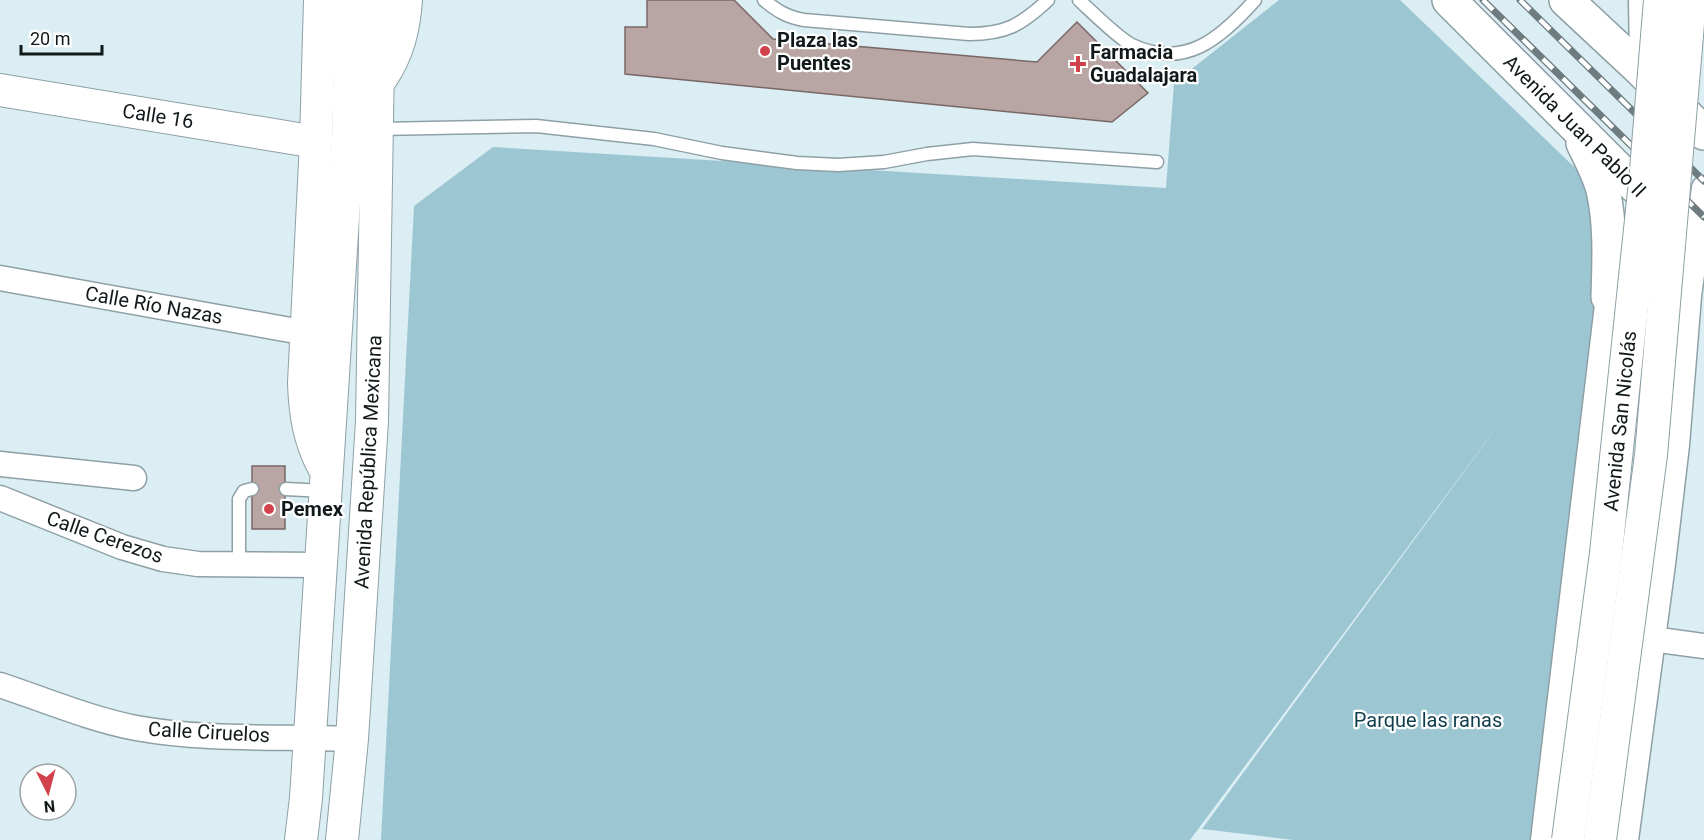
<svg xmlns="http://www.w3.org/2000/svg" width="1704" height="840" viewBox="0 0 1704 840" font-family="Roboto,sans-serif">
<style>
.green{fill:#9dc6d3}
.building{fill:#b8a5a4;stroke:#796766;stroke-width:1.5}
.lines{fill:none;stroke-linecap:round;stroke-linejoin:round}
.service-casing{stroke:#8ea0a6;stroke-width:15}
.minor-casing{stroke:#8ea0a6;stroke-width:27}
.tertiary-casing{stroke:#8ea0a6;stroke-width:34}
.secondary-casing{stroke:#8ea0a6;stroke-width:36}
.service{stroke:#fff;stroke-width:12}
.minor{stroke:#fff;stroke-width:24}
.tertiary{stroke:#fff;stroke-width:32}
.secondary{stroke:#fff;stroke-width:33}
.rail-casing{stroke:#6e7b7f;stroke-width:7}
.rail{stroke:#fff;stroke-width:4.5;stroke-dasharray:14;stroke-linecap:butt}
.tertiary-bridge-casing{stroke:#8ea0a6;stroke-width:34;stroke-linecap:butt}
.tertiary-bridge{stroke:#fff;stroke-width:32}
.poi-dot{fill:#d2424c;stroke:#fff;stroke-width:2}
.labels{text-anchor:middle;stroke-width:4.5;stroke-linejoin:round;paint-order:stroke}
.poi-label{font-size:20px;font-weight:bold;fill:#12191b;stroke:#fff;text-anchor:start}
.street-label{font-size:20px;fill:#12191b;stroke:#fff}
.park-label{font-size:20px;fill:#0e3e4b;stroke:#fff}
</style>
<rect width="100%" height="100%" fill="#daeef4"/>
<polygon class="green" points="1279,0 1400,0 1593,185 1616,266 1592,367 1531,840 1294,840 1202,829 1508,412 1190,840 381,840 414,206 493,147 1166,188 1174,83"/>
<g class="building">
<polygon points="647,0 734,0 773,39 1037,62 1077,22 1148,93 1112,122 625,74 625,27 647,27"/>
<rect x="252" y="466" width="33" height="63"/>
</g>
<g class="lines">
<g class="service-casing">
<g id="service">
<path d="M764,0C777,11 787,17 804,20L969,34C1006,34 1021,25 1048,0"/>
<path d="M1079,0C1091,11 1119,39 1132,45C1185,70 1221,38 1255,0"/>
<polyline points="379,129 536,126 654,139 722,153 797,163 838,165 884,162 927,154 973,149 1157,162"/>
<polyline points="286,489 324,491"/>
<polyline points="239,565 239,499 244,491 252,489"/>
</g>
</g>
<g class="minor-casing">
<g id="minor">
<polyline points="1641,0 1642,61"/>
<polyline points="0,278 307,333"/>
<polyline points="0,464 134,478"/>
<polyline points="0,498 122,547 163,559 198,564 320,565"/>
<polyline points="1652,639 1704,646"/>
<path d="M0,685C45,700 90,719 136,728C207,741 281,736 352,739"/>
<polyline points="1543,840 1608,297 1612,282"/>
<polyline points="1626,840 1663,564 1677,445 1689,296 1704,188"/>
</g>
</g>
<g class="tertiary-casing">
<g id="tertiary">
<path d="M320,0L316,142L304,383C305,414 309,439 323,466"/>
<path d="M382,77C398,53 404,29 406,0"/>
<polyline points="0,90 316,142"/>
<polyline points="301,840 306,798 348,140 351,0"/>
<polyline points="342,840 352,739 372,421 379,0"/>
</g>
</g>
<g class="secondary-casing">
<g id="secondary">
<polyline points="1449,0 1634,185 1704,249"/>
<polyline points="1566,0 1641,70 1704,133"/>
<path d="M1583,143C1590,158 1599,174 1603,190C1611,225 1609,262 1608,297"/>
</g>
</g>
<use href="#service" class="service"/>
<use href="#minor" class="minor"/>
<use href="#tertiary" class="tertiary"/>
<use href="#secondary" class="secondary"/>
<g class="rail-casing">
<g id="rail">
<polyline points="1483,0 1704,217"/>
<polyline points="1520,0 1704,181"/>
</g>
</g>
<use href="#rail" class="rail"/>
<g class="tertiary-bridge-casing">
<g id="tertiary-bridge">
<polyline points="1568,840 1606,553 1645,182 1660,0"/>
<polyline points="1600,840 1651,455 1690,0"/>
</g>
</g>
<use href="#tertiary-bridge" class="tertiary-bridge"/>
</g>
<g class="poi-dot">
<circle cx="765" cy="51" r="6"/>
<path d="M1075 55h6v6h6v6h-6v6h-6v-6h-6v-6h6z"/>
<circle cx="269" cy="509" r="6"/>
</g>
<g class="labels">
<g class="poi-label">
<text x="777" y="47">Plaza las<tspan x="777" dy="23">Puentes</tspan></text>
<text x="1090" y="59">Farmacia<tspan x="1090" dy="23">Guadalajara</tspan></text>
<text x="281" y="516">Pemex</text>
</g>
<g class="street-label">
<text transform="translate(158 116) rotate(9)" y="7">Calle 16</text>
<text transform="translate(1575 126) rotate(45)" y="7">Avenida Juan Pablo II</text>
<text transform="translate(154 305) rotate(10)" y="7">Calle Río Nazas</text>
<text transform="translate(1620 421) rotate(-84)" y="7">Avenida San Nicolás</text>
<text transform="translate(368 462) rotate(-87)" y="7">Avenida República Mexicana</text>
<text transform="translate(105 537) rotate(19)" y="7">Calle Cerezos</text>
<text transform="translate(209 732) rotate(3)" y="7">Calle Ciruelos</text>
</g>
<g class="park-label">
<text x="1428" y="727">Parque las ranas</text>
</g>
</g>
<g transform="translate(48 792) rotate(174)"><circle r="28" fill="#ffffff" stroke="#a0a3a4" stroke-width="1.5"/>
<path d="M0-4.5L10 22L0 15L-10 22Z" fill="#d2424c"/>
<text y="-9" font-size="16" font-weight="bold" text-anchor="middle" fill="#12191b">N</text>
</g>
<path d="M21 45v9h81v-9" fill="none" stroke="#12191b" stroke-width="3"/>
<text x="30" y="45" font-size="18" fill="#12191b" stroke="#ffffff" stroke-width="4.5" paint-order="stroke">20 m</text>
</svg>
